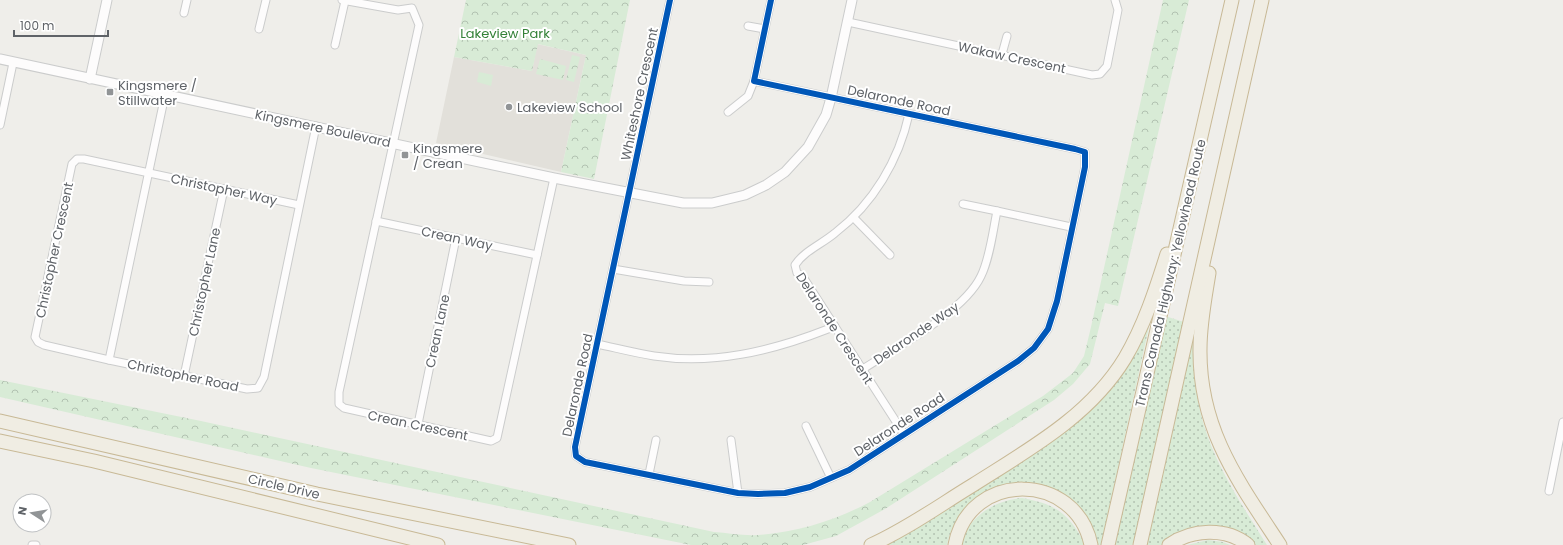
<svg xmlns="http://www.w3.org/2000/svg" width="1563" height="545" viewBox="0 0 1563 545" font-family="Poppins,sans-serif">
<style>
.education{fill:#e2e0da}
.grass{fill:url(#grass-dots)}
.park{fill:url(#park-crowns)}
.garden{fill:#d8ebd6}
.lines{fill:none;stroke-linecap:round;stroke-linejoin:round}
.minor-casing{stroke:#cbcccc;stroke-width:9}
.tertiary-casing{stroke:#cbcccc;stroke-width:11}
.motorway-casing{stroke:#c8b996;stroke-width:15}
.minor{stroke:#fdfcfc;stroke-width:7}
.tertiary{stroke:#fdfcfc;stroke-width:9}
.motorway{stroke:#f0ede3;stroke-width:13}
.cycleway-casing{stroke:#fff;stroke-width:8}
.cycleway{stroke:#0057b8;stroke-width:6}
.poi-dot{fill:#919496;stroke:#fff;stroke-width:1.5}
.labels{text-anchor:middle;stroke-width:4;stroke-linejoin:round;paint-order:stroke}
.park-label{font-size:13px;fill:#348238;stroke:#fff}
.street-label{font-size:13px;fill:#5f6368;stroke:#fff}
.poi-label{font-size:13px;fill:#5f6368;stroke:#fff;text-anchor:start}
</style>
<defs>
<pattern id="grass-dots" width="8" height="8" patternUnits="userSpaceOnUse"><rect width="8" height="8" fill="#d8ebd6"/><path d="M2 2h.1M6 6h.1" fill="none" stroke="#b2c2b1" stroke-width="1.8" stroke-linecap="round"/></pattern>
<pattern id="park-crowns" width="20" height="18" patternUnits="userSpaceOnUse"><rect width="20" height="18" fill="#d8ebd6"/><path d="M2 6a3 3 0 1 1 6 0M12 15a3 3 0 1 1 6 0" fill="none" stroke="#b2c2b1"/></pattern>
</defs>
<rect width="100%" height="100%" fill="#efeeea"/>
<polygon class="education" points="537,44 586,55 561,172 436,143 454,57 532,71"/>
<g class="grass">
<polygon points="1165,316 1184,322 1135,538 1132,545 1115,545"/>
<path d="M1150,322L1101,545H1095L1092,534C1078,522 1064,509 1050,497C1047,493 1041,487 1037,485C1033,484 1028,484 1024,484C989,480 953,511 947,545H882L1064,430Z"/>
<path d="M1195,333C1188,423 1221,472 1267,545H1254L1248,540L1177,535L1162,545H1145L1185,370Z"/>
<path d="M1022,498C1056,504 1070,514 1085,545H960C968,517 994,500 1022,498Z"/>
<polygon points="1208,540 1223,542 1230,545 1187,545"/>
</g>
<g class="park">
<polygon points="466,0 630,0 594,179 561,172 586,55 538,44 532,71 454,57"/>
<path d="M1163,0H1189L1118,306L1105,303L1090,364L1073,384L1054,400L885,509L836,536L803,545H691L311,468L0,397V380L201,421L714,532C728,533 744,536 758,535C798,532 834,521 870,502L1043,396L1073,373L1084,356L1091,327Z"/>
<polygon points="572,55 580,57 574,82 566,80"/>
<polygon points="540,59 566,66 563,80 536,74"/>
</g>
<polygon class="garden" points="479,72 493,75 491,86 477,82"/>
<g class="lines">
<g class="minor-casing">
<g id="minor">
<polyline points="342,0 398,10 412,8 419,25 339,392 339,404 344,408 491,441 497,438 554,178"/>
<polyline points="670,0 575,447 576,456 585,462 738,493 758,494 785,493 810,487 849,470 1018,361 1034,348 1048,329 1057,301 1085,167 1085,152 1075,149 754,81 771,0"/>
<polyline points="184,13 187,0"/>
<polyline points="848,22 1092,75 1100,74 1107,66 1118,10 1115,0"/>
<polyline points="748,26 765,29"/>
<polyline points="259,29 266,0"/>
<polyline points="335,45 345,1"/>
<polyline points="1002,54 1007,36"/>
<polyline points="165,95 109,360 247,389 258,388 264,377 316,126"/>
<polyline points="728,112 748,96 754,81"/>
<polyline points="0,125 13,63"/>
<polyline points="963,204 997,211"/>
<polyline points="854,218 890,255"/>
<polyline points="376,221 537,255"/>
<polyline points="613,269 684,281 709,282"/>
<path d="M597,344C616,348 635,353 654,356C714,365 772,351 828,329L834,325"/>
<polyline points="109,360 44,345 38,342 35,337 72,164 77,159 84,159 299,205"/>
<path d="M863,369C897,347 964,312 981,276C990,258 993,230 997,211L1071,227"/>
<polyline points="184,376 224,189"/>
<polyline points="418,424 456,238"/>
<polyline points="806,426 831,478"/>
<path d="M904,434L803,277L797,273L795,265C804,251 822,244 835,233C873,204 899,160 909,114"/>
<polyline points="731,440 738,493"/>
<polyline points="649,474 656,440"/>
<polyline points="1549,491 1563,422"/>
<polyline points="32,545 36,545"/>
</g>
</g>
<g class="tertiary-casing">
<g id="tertiary">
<polyline points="0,59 554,178 683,203 712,203 745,195 766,185 785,172 808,147 826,115 831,98 852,0"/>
<polyline points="90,79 107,0"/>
</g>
</g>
<g class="motorway-casing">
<g id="motorway">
<path d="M1209,273C1205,298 1200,323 1200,349C1199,429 1238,481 1280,545"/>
<polyline points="0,421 317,494 569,545"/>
<polyline points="0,441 94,461 438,545"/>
<path d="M871,545C907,529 940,505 973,485C1028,450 1090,416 1125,358C1144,326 1156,289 1167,254"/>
<path d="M955,545C969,470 1076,471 1091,545"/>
<polyline points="1108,545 1232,0"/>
<polyline points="1140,545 1262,0"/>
<path d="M1169,545C1192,529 1226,527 1248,545"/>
</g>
</g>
<use href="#minor" class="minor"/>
<use href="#tertiary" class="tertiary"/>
<use href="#motorway" class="motorway"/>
<g class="cycleway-casing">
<polyline id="cycleway" points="670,0 575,447 576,456 585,462 738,493 758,494 785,493 810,487 849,470 1018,361 1034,348 1048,329 1057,301 1085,167 1085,152 1075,149 754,81 771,0"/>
</g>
<use href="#cycleway" class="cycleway"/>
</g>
<g class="poi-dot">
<rect x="106" y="88" width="8" height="8" rx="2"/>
<circle cx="509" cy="107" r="4"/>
<rect x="401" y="151" width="8" height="8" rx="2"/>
</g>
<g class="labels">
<g class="park-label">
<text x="505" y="38">Lakeview Park</text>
</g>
<g class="street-label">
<text transform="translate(1012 57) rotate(12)" y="5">Wakaw Crescent</text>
<text transform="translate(639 94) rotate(-78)" y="5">Whiteshore Crescent</text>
<text transform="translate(899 100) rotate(12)" y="5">Delaronde Road</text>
<text transform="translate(323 128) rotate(12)" y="5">Kingsmere Boulevard</text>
<text transform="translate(224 189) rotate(12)" y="5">Christopher Way</text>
<text transform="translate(457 238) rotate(12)" y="5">Crean Way</text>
<text transform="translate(54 250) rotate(-78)" y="5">Christopher Crescent</text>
<text transform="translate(1170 273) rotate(-77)" y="5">Trans Canada Highway: Yellowhead Route</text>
<text transform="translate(204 282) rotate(-78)" y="5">Christopher Lane</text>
<text transform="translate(835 328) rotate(57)" y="5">Delaronde Crescent</text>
<text transform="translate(437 331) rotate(-78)" y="5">Crean Lane</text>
<text transform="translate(916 333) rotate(-34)" y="5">Delaronde Way</text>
<text transform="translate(183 375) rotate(12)" y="5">Christopher Road</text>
<text transform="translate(577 385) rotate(-78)" y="5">Delaronde Road</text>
<text transform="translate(899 424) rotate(-33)" y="5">Delaronde Road</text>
<text transform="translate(418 425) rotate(12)" y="5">Crean Crescent</text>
<text transform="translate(284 486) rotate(13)" y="5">Circle Drive</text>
</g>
<g class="poi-label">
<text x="118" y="90">Kingsmere /<tspan x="118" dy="15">Stillwater</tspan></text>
<text x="517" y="112">Lakeview School</text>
<text x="413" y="153">Kingsmere<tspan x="413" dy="15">/ Crean</tspan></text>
</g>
</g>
<g transform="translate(32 513) rotate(282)"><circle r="19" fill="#ffffff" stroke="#bfc1c3"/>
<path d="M0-3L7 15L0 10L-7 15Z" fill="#919496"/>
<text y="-6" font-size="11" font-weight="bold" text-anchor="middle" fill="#5f6368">N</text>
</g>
<path d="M14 30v6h94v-6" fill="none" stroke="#5f6368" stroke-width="2"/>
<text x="20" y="30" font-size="12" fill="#5f6368" stroke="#ffffff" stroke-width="3" paint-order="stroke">100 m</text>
</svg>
